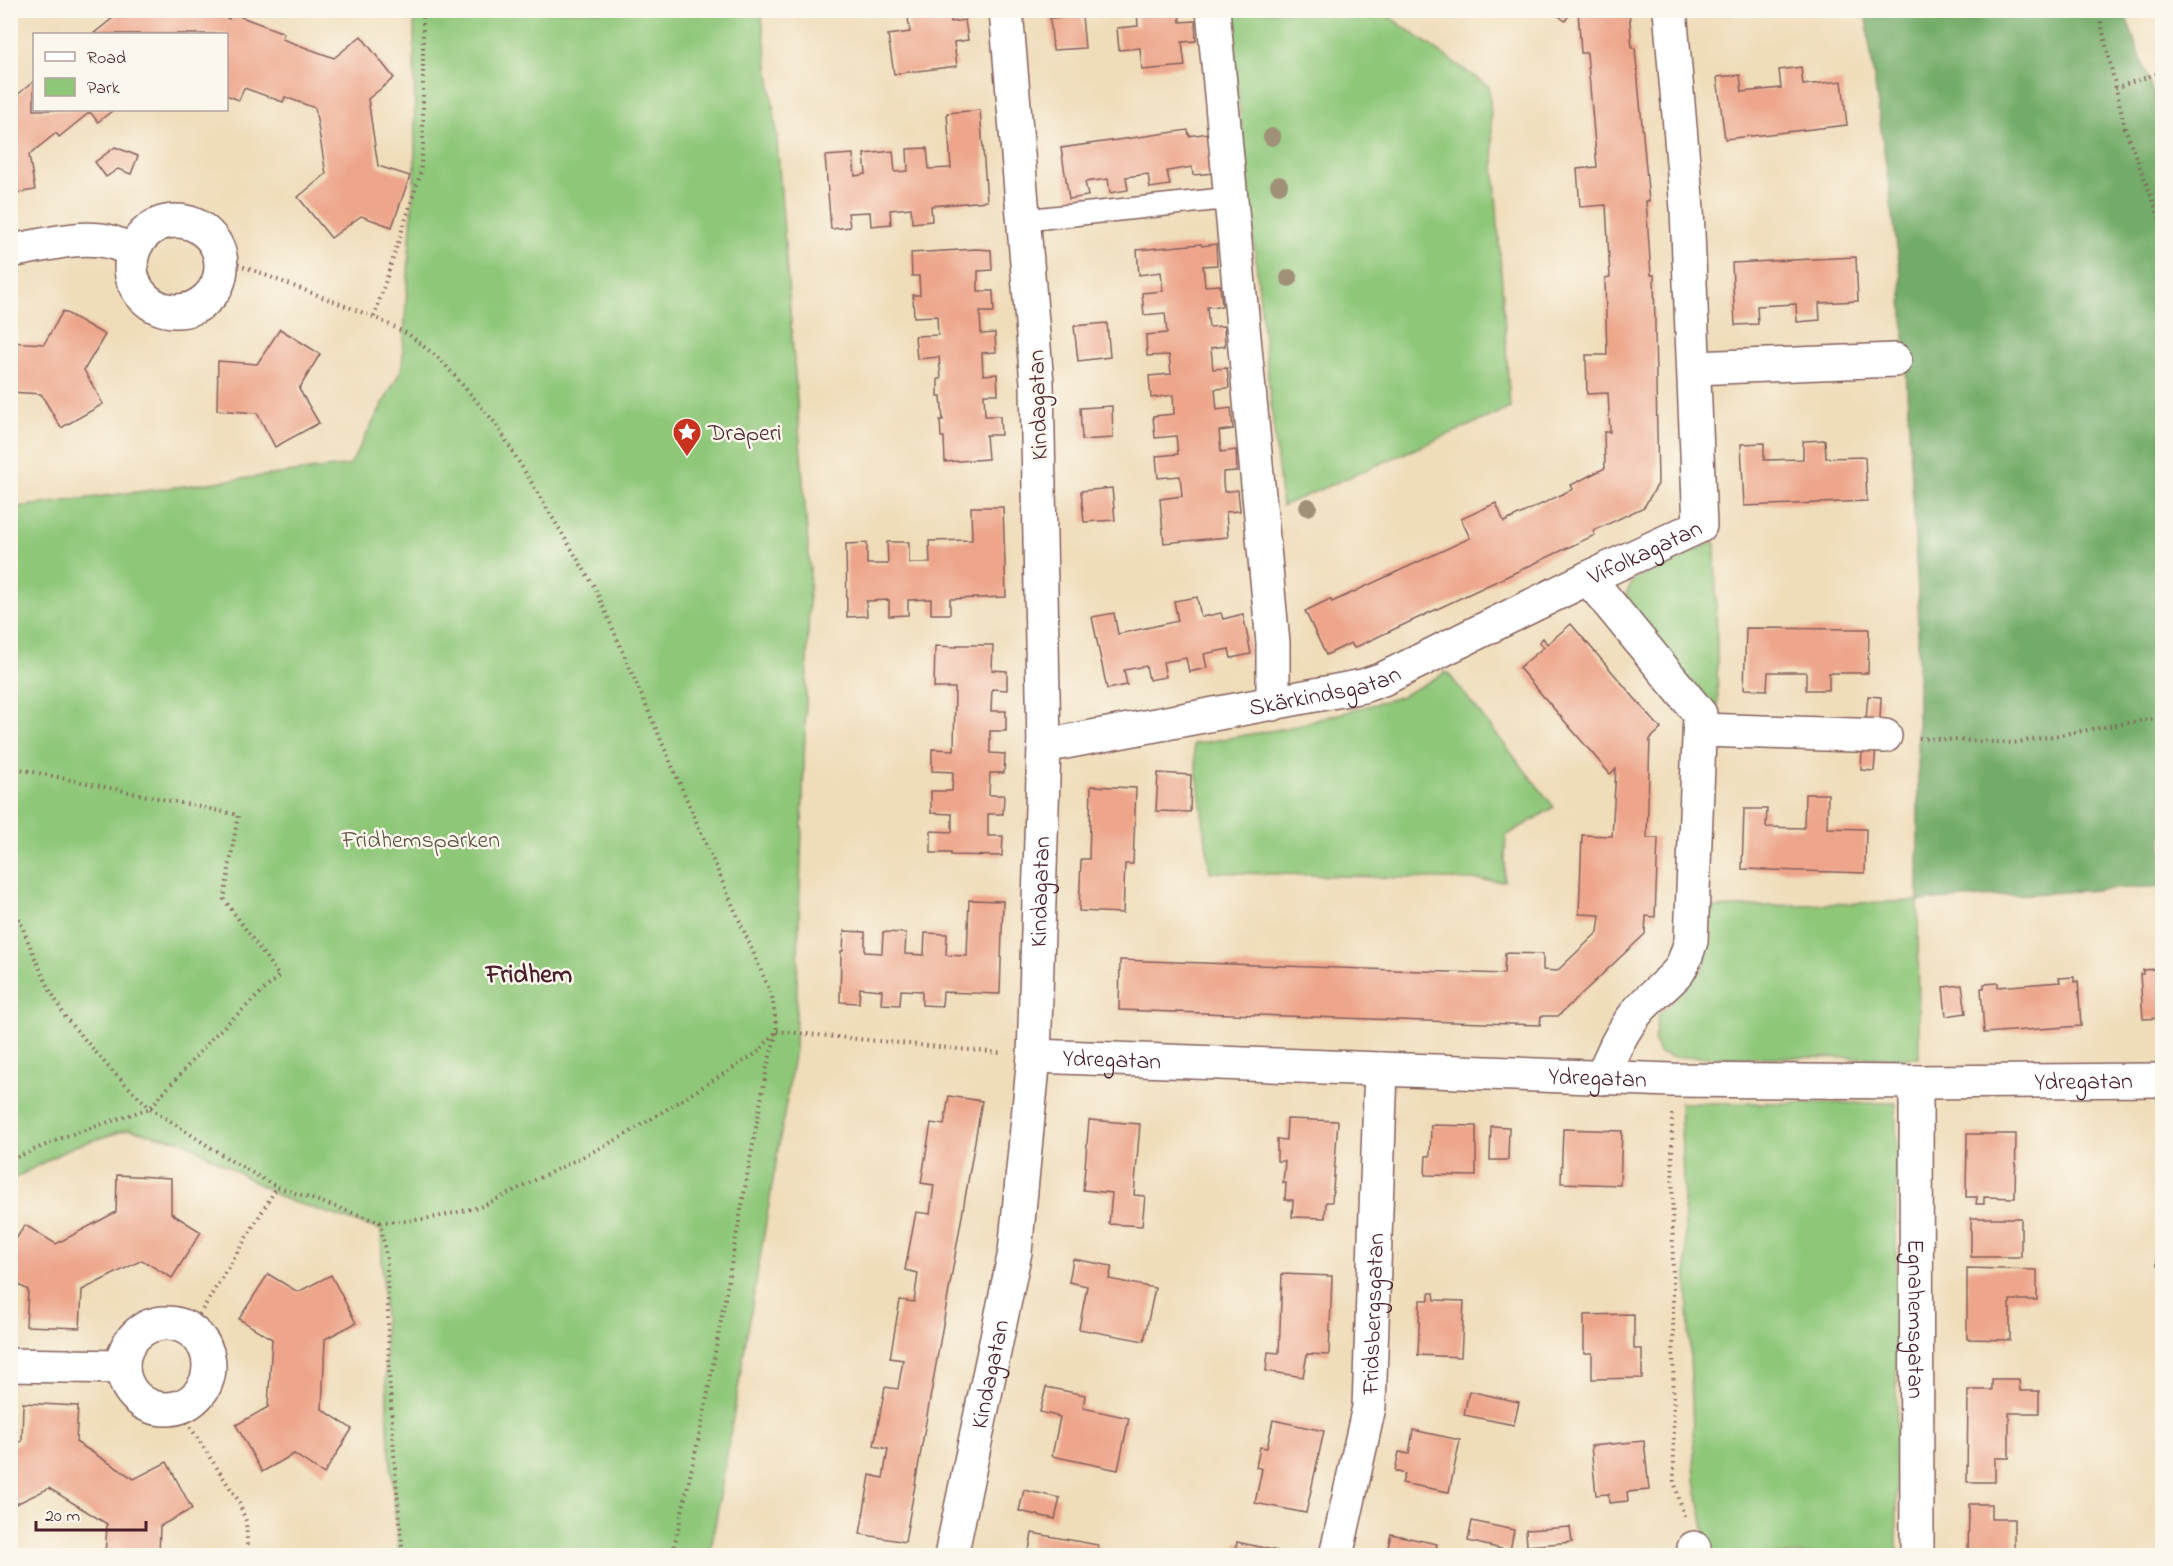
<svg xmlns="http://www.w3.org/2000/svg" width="2173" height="1566" viewBox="0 0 2173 1566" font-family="'Indie Flower',sans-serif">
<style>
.green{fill:#8fc779;stroke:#6c7352;stroke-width:1.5}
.forest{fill:#73ac69;stroke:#5e664a;stroke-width:1.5}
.building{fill:#eda68b}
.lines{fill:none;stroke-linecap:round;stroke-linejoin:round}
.service-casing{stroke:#84615d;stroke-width:24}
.minor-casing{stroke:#84615d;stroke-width:36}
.path{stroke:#84615d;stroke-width:4;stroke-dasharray:1.5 4.5;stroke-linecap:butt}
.service{stroke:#fff;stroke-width:21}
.minor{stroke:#fff;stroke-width:33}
.tree{fill:#a09078}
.labels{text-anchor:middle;stroke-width:5;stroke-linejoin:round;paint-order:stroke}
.street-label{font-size:24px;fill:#4a1f2b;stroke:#fbf7ec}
.poi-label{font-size:24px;fill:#4a1f2b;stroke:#fbf7ec;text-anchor:start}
.park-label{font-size:24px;fill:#5f5142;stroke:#fbf7ec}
.neighbourhood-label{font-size:26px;font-weight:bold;fill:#4a1f2b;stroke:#fbf7ec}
</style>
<rect width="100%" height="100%" fill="#fbf7ec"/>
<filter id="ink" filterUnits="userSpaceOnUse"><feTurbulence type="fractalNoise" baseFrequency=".0167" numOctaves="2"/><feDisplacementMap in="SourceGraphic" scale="12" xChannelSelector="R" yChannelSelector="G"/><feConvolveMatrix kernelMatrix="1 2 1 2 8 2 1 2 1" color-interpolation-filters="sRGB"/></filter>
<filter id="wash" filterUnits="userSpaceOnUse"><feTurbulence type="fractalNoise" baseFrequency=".008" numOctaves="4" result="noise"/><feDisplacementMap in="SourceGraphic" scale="24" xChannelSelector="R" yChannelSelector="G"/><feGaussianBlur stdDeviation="1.35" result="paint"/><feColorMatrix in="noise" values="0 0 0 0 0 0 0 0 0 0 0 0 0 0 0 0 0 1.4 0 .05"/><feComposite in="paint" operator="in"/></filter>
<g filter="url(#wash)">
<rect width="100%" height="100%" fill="#efdcb9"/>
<g class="green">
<polygon points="414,11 761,11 776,127 810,571 795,1049 710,1555 399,1555 388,1431 381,1230 284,1199 185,1142 129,1129 72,1147 11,1180 11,508 350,465 402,368 415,163"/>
<polygon points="1229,11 1381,11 1489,87 1510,408 1282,506"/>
<polygon points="1715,541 1718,715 1630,608 1626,594 1632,581"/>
<polygon points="1447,672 1554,807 1506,836 1504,881 1210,872 1193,744 1287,728 1400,697"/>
<polygon points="1918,901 1919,1058 1671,1057 1659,1053 1654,1040 1658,1015 1705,967 1708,908"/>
<polygon points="1680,1103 1896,1103 1897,1555 1709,1555 1695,1481"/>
</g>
<polygon class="forest" points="1865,11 2124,11 2162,119 2162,886 1918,901 1918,596 1901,276"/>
<g id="blocks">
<g class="building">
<polygon points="123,10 208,10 229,19 231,13 284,33 282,39 334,58 361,36 394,78 368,99 378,166 410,176 392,227 361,216 331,238 298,197 326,174 315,108 285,97 283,102 244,88 239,100 226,95 226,34 93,34"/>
<polygon points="907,10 949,10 951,22 965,20 968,40 954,42 957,66 894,74 888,35 910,32"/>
<polygon points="1137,10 1179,10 1180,22 1195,21 1196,41 1182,42 1185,66 1142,70 1140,48 1119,50 1117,28 1138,26"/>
<polygon points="1551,10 1573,10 1565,21"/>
<polygon points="1578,10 1629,10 1632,48 1635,48 1649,201 1646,201 1651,275 1654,275 1658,484 1644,507 1593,531 1595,535 1354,648 1351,643 1326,655 1305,611 1330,599 1332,602 1470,538 1461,519 1496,503 1504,522 1573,489 1571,485 1605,468 1604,432 1610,432 1608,393 1587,394 1586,355 1607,355 1605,278 1610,277 1606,205 1580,207 1577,169 1597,167 1587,53 1581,53"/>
<polygon points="1082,16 1085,48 1053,50 1050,18"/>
<polygon points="1801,67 1803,85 1842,81 1847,125 1725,139 1717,77 1740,75 1742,92 1781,88 1779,70"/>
<polygon points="34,81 34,110 113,110 98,122 90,112 59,137 56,133 29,155 35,190 10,194 10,101"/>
<polygon points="980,110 987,201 931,206 932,221 912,223 911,208 890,210 891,224 871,226 870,212 848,213 850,227 831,229 825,156 853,154 855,176 866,174 864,154 893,151 895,172 908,171 907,149 927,148 929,169 951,168 947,113"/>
<polygon points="1188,130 1189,136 1208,133 1213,173 1193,175 1192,167 1167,171 1170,185 1150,188 1148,174 1126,177 1128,190 1110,193 1108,179 1085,182 1088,196 1069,199 1061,148"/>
<polygon points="115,147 138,156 131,174 118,169 106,177 95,162"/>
<polygon points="1201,244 1202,246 1216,244 1217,265 1203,266 1205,286 1220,285 1222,306 1207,307 1208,318 1209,327 1224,326 1225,346 1211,348 1213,369 1227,368 1229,388 1215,389 1216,400 1217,410 1231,408 1233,429 1219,431 1220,442 1221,452 1236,450 1237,471 1223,472 1223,482 1224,492 1238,490 1240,511 1226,512 1228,537 1164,543 1160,499 1182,496 1180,476 1158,478 1156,456 1178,454 1176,436 1155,438 1153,416 1174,414 1173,395 1151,398 1149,376 1171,374 1169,355 1147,356 1146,335 1167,333 1165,313 1144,315 1142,293 1163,291 1161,272 1139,275 1137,250"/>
<polygon points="976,249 991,250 992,270 978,271 978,291 993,291 994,312 980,312 981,334 995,333 996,352 982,353 983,375 997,374 998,394 984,394 985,416 1000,416 1001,435 986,435 988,459 945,462 944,437 941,437 940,420 943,420 941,396 938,396 938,379 941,379 939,357 917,359 915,336 938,335 937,316 914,317 913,295 920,295 919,276 912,276 911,253"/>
<polygon points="1856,257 1858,301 1819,303 1820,320 1797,322 1796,304 1757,306 1758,324 1735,325 1732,263"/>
<polygon points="63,311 105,335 84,370 103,404 61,428 41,394 10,392 10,342 44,344"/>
<polygon points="1107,323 1110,357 1078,361 1074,326"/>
<polygon points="280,329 320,354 299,389 319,423 275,447 257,413 217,410 218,361 257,364"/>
<polygon points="1112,406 1113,438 1082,440 1080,408"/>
<polygon points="1825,440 1826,458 1865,457 1867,501 1744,506 1741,444 1764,443 1764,460 1803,459 1803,441"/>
<polygon points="1112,488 1115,520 1084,522 1081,491"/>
<polygon points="971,507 1003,507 1006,597 950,599 950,614 931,614 931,599 908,600 908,615 889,616 889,600 866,601 867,616 847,617 846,544 867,543 867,564 888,564 887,542 909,542 909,563 930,563 929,541 972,540"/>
<polygon points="1197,597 1201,617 1221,613 1223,619 1243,614 1251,654 1231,658 1229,649 1204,654 1207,668 1189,672 1186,658 1163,662 1166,677 1149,680 1146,666 1124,670 1127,685 1107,689 1092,617 1114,613 1118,634 1178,621 1174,601"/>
<polygon points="1571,624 1661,729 1650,739 1647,838 1658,838 1655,917 1646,916 1645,934 1558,1016 1541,1016 1540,1025 1119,1010 1120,960 1504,974 1505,953 1543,954 1543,970 1557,971 1598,932 1600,915 1579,914 1582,835 1612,836 1616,769 1610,774 1519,668 1544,647 1539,642 1543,638 1547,644"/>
<polygon points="1746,628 1869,629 1868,673 1829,673 1829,690 1806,690 1806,672 1768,672 1767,690 1744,689"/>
<polygon points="957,645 993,645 992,670 1007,671 1007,690 992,689 991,711 1006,711 1006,731 990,731 990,753 1005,754 1004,773 990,773 989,795 1004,795 1003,814 988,814 988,836 1003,836 1002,856 951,855 951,853 931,853 931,831 952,832 952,814 931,813 931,791 952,791 953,772 932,771 932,749 954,750 955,688 934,688 935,646 957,647"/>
<polygon points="1868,696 1881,697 1880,719 1866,719"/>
<polygon points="1862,748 1876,748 1874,771 1861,770"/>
<polygon points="1158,773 1191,775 1190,812 1156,811"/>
<polygon points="1091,786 1136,788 1133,864 1125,864 1123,913 1079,911 1081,859 1089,859"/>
<polygon points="1805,794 1828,794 1827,828 1866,829 1865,873 1742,869 1744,809 1767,809 1766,827 1804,828"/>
<polygon points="969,900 1003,901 1000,994 943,992 942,1006 922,1005 922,991 901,990 900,1005 881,1004 882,990 860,988 859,1003 840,1002 841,951 843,951 844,931 865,932 865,952 882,953 883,932 906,933 905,954 924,955 925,933 947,934 946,955 967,956"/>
<polygon points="2157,969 2157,973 2162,973 2162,1018 2143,1019 2140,974 2143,974 2143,970"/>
<polygon points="2074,977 2074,982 2078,981 2081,1026 1984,1033 1981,988 1984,988 1984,984 1998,983 1998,987 2060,982 2059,978"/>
<polygon points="1962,985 1966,1013 1946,1016 1943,987"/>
<polygon points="949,1096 982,1101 905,1542 860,1534 870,1475 883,1478 888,1449 874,1446 885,1387 898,1389 903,1360 890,1358 900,1300 914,1302 918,1273 905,1270 916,1212 930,1214 934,1185 921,1183 931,1123 944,1125"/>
<polygon points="1287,1119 1338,1121 1332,1202 1326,1202 1325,1218 1292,1217 1293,1200 1285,1200 1286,1183 1283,1183 1285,1161 1277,1161 1277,1139 1286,1140"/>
<polygon points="1089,1120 1140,1124 1134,1195 1145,1196 1142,1226 1109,1224 1112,1193 1083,1190"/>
<polygon points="1431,1125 1476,1126 1476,1176 1425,1175 1426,1156 1430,1156"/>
<polygon points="1491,1126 1509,1127 1508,1160 1490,1160"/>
<polygon points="1563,1129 1622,1131 1620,1185 1561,1183"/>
<polygon points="1967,1134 2016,1134 2015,1198 1984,1197 1984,1204 1976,1204 1977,1197 1966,1197"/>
<polygon points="2158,1139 2162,1139 2162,1161 2161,1161"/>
<polygon points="117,1175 171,1178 171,1213 201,1232 172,1278 142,1260 82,1290 80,1328 26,1326 28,1290 10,1280 10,1248 25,1225 56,1244 116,1212"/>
<rect x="1971" y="1218" width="50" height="39"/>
<polygon points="2162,1244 2162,1265 2157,1265 2156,1245"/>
<polygon points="1073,1259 1112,1266 1109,1279 1155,1288 1144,1341 1079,1329 1087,1286 1069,1282"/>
<polygon points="1967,1268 2037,1270 2037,1300 2010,1300 2010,1340 1967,1339"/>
<polygon points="268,1274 298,1292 331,1275 356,1323 325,1339 322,1409 352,1429 324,1474 294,1454 262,1472 236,1425 268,1407 272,1339 239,1319"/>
<polygon points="1282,1274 1332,1276 1329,1355 1307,1354 1303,1377 1266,1371 1268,1352 1279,1353"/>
<polygon points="1429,1293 1434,1293 1435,1300 1464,1301 1461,1357 1418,1355 1420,1300 1429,1300"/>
<polygon points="1634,1314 1634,1349 1642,1349 1642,1378 1592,1379 1592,1353 1584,1353 1584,1315"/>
<polygon points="1992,1379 2019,1379 2020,1391 2039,1391 2039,1413 2009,1413 2009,1458 1995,1458 1995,1482 1967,1482 1968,1390 1992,1390"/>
<polygon points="1046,1387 1085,1395 1083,1408 1129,1418 1118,1470 1052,1456 1060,1417 1040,1412"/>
<polygon points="1469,1391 1519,1402 1514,1425 1464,1415"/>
<polygon points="23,1403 78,1406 76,1442 134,1479 167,1462 192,1509 160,1526 159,1556 105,1556 107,1524 49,1488 16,1504 10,1494 10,1447 22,1441"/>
<polygon points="1273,1420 1324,1431 1306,1513 1255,1503 1262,1469 1256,1467 1260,1447 1267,1448"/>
<polygon points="1413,1430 1460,1440 1449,1492 1402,1483 1405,1474 1395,1471 1399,1452 1409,1454"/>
<polygon points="1644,1441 1649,1490 1627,1492 1628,1501 1609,1503 1608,1494 1596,1495 1591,1446"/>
<polygon points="1024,1490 1060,1498 1055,1519 1019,1511"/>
<polygon points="1969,1504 1991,1504 1991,1519 2014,1519 2014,1556 1968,1556"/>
<polygon points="1472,1521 1514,1530 1510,1551 1468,1541"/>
<polygon points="1570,1527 1572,1542 1527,1546 1526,1530"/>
<polygon points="1032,1533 1098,1545 1097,1556 1028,1556"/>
<polygon points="1391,1534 1437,1544 1434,1556 1386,1556"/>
<polygon points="1237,1542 1278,1551 1277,1556 1234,1556"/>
</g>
</g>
</g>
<g filter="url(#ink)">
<use href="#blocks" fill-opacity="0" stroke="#84615d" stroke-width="1.5"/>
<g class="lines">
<g class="service-casing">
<polyline id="service" points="1025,220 1231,198"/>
</g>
<g class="minor-casing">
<g id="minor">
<polyline points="1213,10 1273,643 1273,704"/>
<circle cx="176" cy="266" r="45"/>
<path d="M10,251C42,246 79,234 111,242C118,244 126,248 133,251"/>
<polyline points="1695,368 1895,360"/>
<polyline points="1700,730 1885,736"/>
<path id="s1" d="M1044,746L1363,686L1383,679L1588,578"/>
<path id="s2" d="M1034,1056L1672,1080L1916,1082L2162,1080"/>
<path id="s3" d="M1602,1078C1611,1054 1621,1032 1637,1012C1649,997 1666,986 1678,972C1685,963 1687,952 1691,941L1700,714L1588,578L1700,526L1687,209L1670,10"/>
<path id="s4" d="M1916,1082L1917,1556"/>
<circle cx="166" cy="1366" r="43"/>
<polyline points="10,1365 123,1367"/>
<polyline points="1694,1548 1695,1556"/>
<path id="s5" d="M951,1556L1015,1252L1034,1056L1044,746L1037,383L1006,10"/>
<path id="s6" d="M1336,1556L1369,1407L1381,1069"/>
</g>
</g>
<g class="path">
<polyline points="2098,10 2125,128 2162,225"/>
<polyline points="2115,88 2162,72"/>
<polyline points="221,258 374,317 408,334 441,360 496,424 595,588 772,996 777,1031 767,1067 704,1414 672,1556"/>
<polyline points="374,317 420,175 423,145 423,10"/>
<polyline points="1919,738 2013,743 2144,720 2162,719"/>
<polyline points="10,767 238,815 224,899 279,976 215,1035 150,1108 67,1136 10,1160"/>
<polyline points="10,896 34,956 50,990 66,1018 112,1071 150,1108 230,1160 277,1187 380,1222 409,1221 437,1217 483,1206 622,1137 757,1053 775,1033"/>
<polyline points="777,1031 1000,1053"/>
<polyline points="1672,1114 1674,1481 1684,1516"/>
<polyline points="380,1222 387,1260 389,1370 395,1469 403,1556"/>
<polyline points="190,1330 277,1187"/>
<polyline points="177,1407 238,1500 246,1521 248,1556"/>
</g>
<use href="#service" class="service"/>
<use href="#minor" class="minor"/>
</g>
<g class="tree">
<circle cx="1272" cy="137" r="9"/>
<circle cx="1279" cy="185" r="9"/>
<circle cx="1289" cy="278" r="9"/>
<circle cx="1308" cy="507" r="9"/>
</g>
</g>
<defs>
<g id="sight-pin" transform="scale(1.5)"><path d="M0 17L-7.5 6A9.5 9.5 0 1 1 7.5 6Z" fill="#c8321e" stroke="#fbf7ec"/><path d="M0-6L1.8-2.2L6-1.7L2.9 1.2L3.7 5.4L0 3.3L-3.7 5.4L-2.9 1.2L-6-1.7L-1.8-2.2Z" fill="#fff"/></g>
</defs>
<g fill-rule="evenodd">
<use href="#sight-pin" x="687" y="432"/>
</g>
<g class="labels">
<g class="street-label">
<text transform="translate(1037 405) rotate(-92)" y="8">Kindagatan</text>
<text dy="8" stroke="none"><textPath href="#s3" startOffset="632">Vifolkagatan</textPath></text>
<text dy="8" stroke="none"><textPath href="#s1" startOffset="286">Skärkindsgatan</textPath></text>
<text dy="8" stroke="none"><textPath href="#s5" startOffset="672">Kindagatan</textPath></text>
<text dy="8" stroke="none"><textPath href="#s2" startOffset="78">Ydregatan</textPath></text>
<text dy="8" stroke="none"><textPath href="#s2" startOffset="564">Ydregatan</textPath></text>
<text dy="8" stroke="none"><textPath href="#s2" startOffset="1050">Ydregatan</textPath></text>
<text dy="8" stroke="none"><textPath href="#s6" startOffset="246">Fridsbergsgatan</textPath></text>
<text dy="8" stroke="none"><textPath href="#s4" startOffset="237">Egnahemsgatan</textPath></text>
<text dy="8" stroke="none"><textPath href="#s5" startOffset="186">Kindagatan</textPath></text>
</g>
<g class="poi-label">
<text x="708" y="440">Draperi</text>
</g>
<g class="park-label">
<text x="421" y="847">Fridhemsparken</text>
</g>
<g class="neighbourhood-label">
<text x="529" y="982">Fridhem</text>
</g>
</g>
<rect width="2173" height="1566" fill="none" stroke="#fbf7ec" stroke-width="36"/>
<rect x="33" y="33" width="195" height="78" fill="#fbf7ec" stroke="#b4a19f" stroke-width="1.5"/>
<rect x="45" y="52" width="30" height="9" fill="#ffffff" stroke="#b4a19f" stroke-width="1.5"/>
<text x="87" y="63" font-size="18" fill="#4a1f2b">Road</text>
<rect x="45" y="78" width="30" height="18" fill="#8fc779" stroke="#b4a19f" stroke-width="1.5"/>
<text x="87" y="93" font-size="18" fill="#4a1f2b">Park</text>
<path d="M36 1521v9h110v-9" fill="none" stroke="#4a1f2b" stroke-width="3"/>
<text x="45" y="1521" font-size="18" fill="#4a1f2b" stroke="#fbf7ec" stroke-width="4.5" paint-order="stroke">20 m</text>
</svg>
